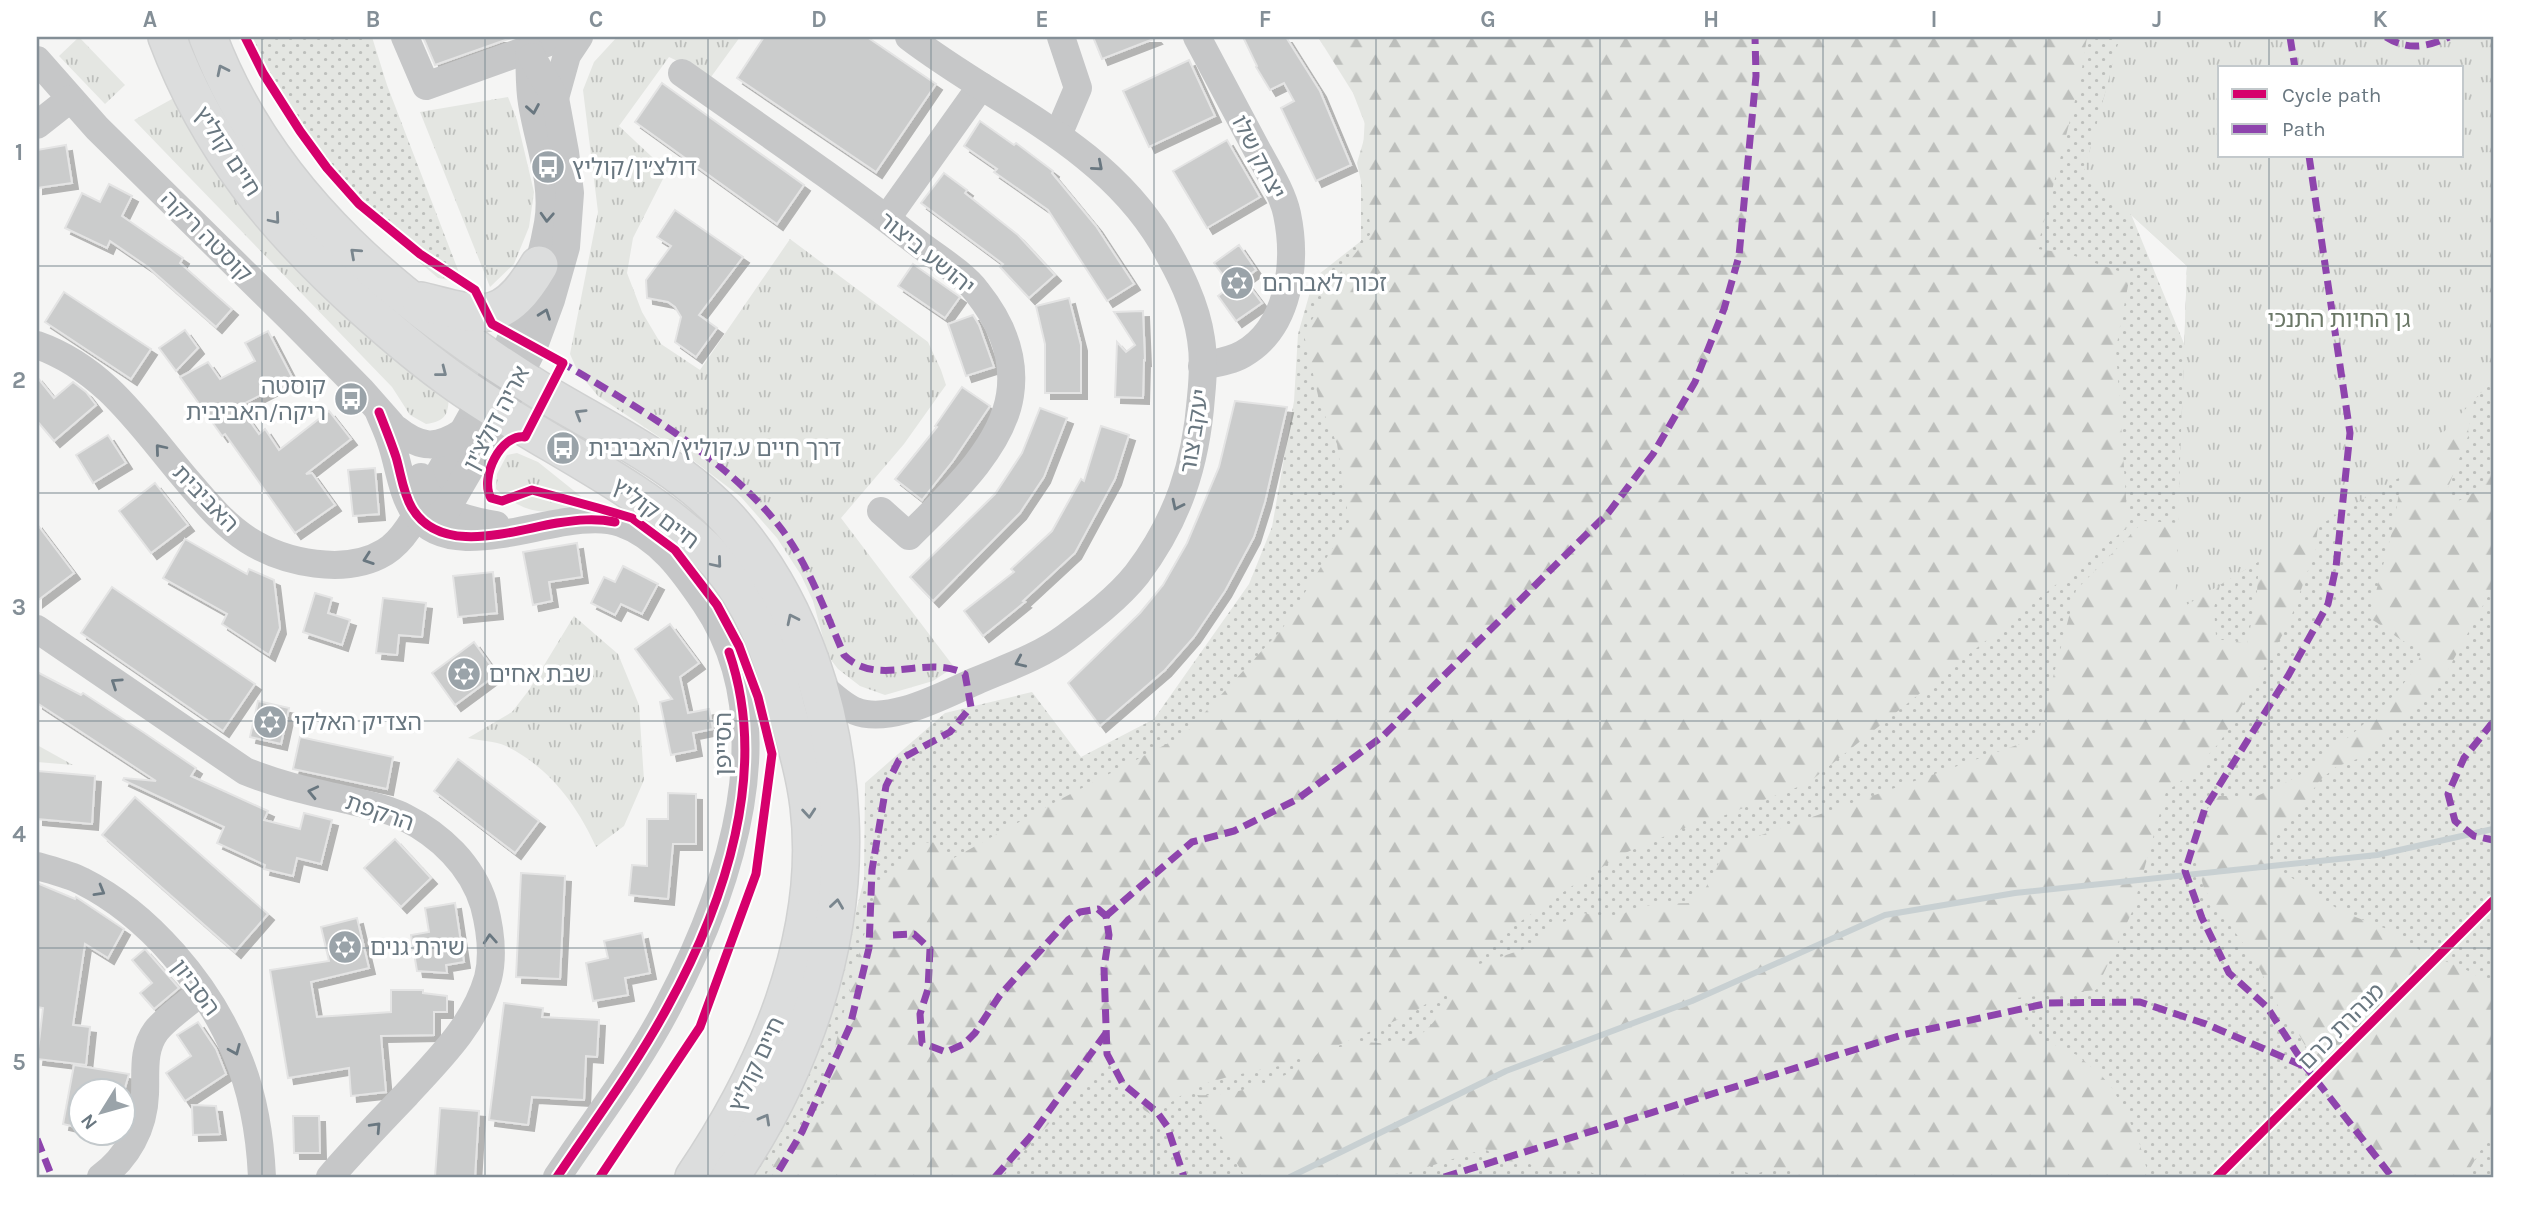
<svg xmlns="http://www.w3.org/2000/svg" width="2530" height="1214" viewBox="0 0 2530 1214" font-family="Karla,'Noto Sans Hebrew',sans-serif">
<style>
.grass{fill:url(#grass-dots)}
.forest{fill:url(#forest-firs);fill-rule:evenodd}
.park{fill:url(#park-tufts);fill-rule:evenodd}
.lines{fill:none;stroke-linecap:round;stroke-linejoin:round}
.stream{stroke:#c8d0d2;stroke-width:6}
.building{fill:#cbcccc;stroke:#e4e4e4;stroke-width:2;filter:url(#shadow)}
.major-casing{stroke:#d0d1d1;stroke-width:40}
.minor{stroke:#c6c7c8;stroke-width:28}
.major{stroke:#dcdddd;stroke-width:37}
.quiet{stroke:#8e44ad;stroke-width:7;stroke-dasharray:14 7;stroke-linecap:butt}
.cycleway-casing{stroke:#fff;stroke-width:13}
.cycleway{stroke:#d6006c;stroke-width:9}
.oneway{stroke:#7a868e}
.oneway2{stroke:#697780}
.grid{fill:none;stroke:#848f97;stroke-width:2;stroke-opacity:0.55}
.labels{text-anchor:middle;stroke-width:7;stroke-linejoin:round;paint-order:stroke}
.street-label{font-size:23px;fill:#697780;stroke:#fff}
.poi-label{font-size:23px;fill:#697780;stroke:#fff;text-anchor:start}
.park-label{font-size:23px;fill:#6b7867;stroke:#fff}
.neatline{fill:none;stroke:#848f97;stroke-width:2.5}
.grid-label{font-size:23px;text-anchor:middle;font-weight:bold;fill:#848f97}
</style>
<defs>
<pattern id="grass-dots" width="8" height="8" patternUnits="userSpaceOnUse" patternTransform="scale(1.75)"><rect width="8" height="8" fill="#e4e6e2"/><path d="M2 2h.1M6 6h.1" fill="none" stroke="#bdbfbc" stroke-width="1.8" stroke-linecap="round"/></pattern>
<pattern id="forest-firs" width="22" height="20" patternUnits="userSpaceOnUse" patternTransform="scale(1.75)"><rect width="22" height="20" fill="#e4e6e2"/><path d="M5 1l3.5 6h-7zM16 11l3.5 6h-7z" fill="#bdbfbc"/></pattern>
<pattern id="park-tufts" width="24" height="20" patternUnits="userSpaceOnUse" patternTransform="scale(1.75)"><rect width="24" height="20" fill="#e4e6e2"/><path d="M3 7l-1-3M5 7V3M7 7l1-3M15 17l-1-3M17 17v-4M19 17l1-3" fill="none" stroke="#bdbfbc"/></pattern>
<filter id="shadow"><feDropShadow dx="6" dy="6" stdDeviation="0" flood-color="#0004"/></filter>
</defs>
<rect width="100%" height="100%" fill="#f5f5f4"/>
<g class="grass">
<polygon points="249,37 372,37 387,85 463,283 438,278 381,229 310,150 249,51"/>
<polygon points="1325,37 2134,37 2115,175 2264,539 2403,475 2493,380 2493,1177 746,1177 785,1124 833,1005 864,879 865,783 945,713 1032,692 1081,757 1154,719 1249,584 1272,527 1294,401 1298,334 1314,278 1361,241 1361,185 1365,116"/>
</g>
<path class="forest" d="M1318,37H2087L2080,81L2037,249L2066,253L2130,275L2116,349L2128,527L1808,783L1710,821L1706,819L1625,853L1581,880L1511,928L1468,968L1533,946L1544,934L1559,924L1583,913L1615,919C1638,902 1664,904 1691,903L1705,889L1729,843L1747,840L2037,738L2076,590L2144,521L2178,523L2187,266L2084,172L2120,37H2493V380L2474,401L2468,430L2469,434L2447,490L2450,503C2471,498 2482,488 2493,470V587L2444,677L2432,694L2373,753L2336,767L2320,780L2296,814L2269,845L2270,858L2282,871L2328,903L2345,913L2392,931L2424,953L2463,968L2493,985V1129L2465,1177H2394L2368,1151L2342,1112L2297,1031L2282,1014L2255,960L2204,889L2189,829L2219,796H2239L2251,799C2271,789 2296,779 2313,766C2347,738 2410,692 2423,649C2402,645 2388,628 2369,618L2393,528L2402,476L2318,526L2315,551L2289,623L2257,681L2220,742L2192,773L2166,792L2132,912L2096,990L2016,998L2012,1016L2044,1040L2077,1055L2101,1075L2113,1089L2138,1138L2149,1177H1801C1788,1166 1768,1169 1754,1175C1739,1170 1727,1167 1715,1177H1637L1620,1174L1616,1177H1600L1579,1166L1567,1168L1538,1167L1524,1162L1503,1161L1485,1149L1408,1173L1352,1177H1245L1197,1095C1232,1098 1298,1077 1320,1051L1279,1066L1231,1076L1194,1087L1152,1115L1144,1110L1110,1056L1001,1177H764L803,1124L827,1100L836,1042L876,890L919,843L937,842L952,859L1059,800L1184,735L1282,629L1349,522L1337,444L1320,404L1304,335L1330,286L1372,232L1357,163L1367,129L1353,93ZM2220,68H2462V156H2220ZM2259,561L2257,591L2247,645L2234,640H2221L2216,636L2214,608L2220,585ZM1450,988C1446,1010 1425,1040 1401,1043C1388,1045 1374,1042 1361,1042C1352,1043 1344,1048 1334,1047L1411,1014Z"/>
<g class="park">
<polygon points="79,37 125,85 105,104 59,56"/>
<polygon points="617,37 740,37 711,77 669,57 619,126 667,171 633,238 627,273 642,312 661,344 700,370 790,239 928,342 941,370 946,385 904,444 841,518 954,667 933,681 885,695 860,686 838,669 828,656 813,601 801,575 777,538 741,497 686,455 598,396 578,372 570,354 598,212 583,90 594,62"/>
<path d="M2120,37H2493V380L2403,475L2175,612L2187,266L2084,172ZM2220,68H2462V156H2220Z"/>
<path d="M181,94L449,396C448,415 446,421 426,424L410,415L392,387L134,120Z"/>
<polygon points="508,97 517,120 534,192 529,227 514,264 490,287 420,112"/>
<path d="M517,453L538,462L593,506C551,512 531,520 496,489L497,474L507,455Z"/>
<path d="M574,616L618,654L639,705L644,780L624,826L596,847C577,805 549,767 506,746C495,741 480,741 468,738L512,712L529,690Z"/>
<polygon points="37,745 73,765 37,762"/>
</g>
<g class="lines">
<polyline class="stream" points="1290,1177 1506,1071 1692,1001 1885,915 2015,893 2377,855 2493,829"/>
</g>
<g class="building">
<polygon points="423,37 514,37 435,65"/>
<polygon points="764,37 867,37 936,84 876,172 737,78"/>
<polygon points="1093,37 1155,37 1156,38 1102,59"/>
<polygon points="1243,37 1286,37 1320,91 1351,165 1316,181 1281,108 1294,101 1284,83 1270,90 1256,67 1257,66"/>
<polygon points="1189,60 1215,116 1149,147 1123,91"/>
<polygon points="662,83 804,185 777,224 635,122"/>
<polygon points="980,121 1014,145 1016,143 1053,171 1052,173 1096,226 1134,284 1107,301 1048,210 994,172 997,169 964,146"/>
<polygon points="1227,140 1260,197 1207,228 1173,171"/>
<polygon points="66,145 72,183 37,188 37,150"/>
<polygon points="944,173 967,190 965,193 1018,235 1055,275 1029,298 1000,267 1003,264 921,203"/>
<polygon points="109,184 132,196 122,216 183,258 180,263 232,309 216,327 148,267 110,241 107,248 65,228 82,193 100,202"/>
<polygon points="675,210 743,257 699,315 717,328 696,357 675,342 681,317 675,307 668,302 647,298 646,280 671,246 657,237"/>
<polygon points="1239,245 1256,270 1244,279 1262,303 1236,321 1218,296 1231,286 1214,263"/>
<polygon points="913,264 960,297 945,318 898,286"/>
<polygon points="64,292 151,349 131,379 45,322"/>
<polygon points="1069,298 1081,345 1081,393 1045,393 1045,344 1036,306"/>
<polygon points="1143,311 1145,361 1144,359 1143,398 1115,397 1117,342 1126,352 1135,345 1114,312"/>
<polygon points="973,315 979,325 994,367 966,376 948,324"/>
<polygon points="185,330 198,348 176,371 159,348"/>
<polygon points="268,331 293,379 239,406 259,434 265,429 279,450 329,411 351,439 306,474 312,473 335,505 295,533 225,434 222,436 180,377 208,362 220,379 255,361 245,343"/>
<polygon points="37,377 54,398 73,382 86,392 96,405 54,441 37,421"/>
<polygon points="962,387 990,406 953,461 922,500 895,479 937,427 935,426"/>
<polygon points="1235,401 1287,407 1265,502 1254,537 1225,591 1194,637 1165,670 1100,726 1068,683 1140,613 1163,585 1187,543 1219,467"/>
<polygon points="1040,408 1067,418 1044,477 1020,513 933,601 910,577 995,494 1022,453"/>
<polygon points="1101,426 1129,435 1115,479 1075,553 1023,601 1025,602 983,636 964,611 1014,572 1011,569 1052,531 1081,479 1084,481"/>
<polygon points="108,435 126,463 93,483 76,455"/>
<polygon points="375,468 379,514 353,516 348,470"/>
<polygon points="155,483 188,525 151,553 119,511"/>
<polygon points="37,524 74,573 37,601"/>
<polygon points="185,539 247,574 249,569 274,580 280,628 269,655 222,624 227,614 163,578"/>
<polygon points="577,543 582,577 549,582 552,601 533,605 523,552"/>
<polygon points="623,566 658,584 642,614 621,604 615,615 591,603 604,577 615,582"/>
<polygon points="493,572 497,613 458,617 453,576"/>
<polygon points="112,587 255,684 223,731 81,633"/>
<polygon points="315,593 332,598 328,613 350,620 342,645 303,632"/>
<polygon points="383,598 426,603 422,637 399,635 397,655 376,653"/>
<polygon points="670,624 699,663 680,677 688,713 709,709 713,729 693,733 696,750 671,755 660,702 672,699 635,649"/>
<polygon points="474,642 497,674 455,705 432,673"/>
<polygon points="37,672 81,695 83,693 143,732 196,768 191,776 268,811 264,820 300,829 304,813 332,820 321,864 297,858 293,876 264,869 265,865 217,843 224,827 123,780 124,778 156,781 37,703"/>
<polygon points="258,701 289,708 281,744 250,737"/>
<polygon points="300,737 393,757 387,789 293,769"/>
<polygon points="458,759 539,821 515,853 434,791"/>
<polygon points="37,771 95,776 92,824 37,819"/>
<polygon points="668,793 696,794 696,844 673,844 668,899 629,895 632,865 647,866 647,819 668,819"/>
<polygon points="135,797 268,914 235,952 102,835"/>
<polygon points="395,839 431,878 401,907 364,868"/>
<polygon points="521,873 565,876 560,979 516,977"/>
<polygon points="37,883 75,899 76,897 124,929 108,958 85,944 73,1025 90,1027 86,1065 37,1059 43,1008 37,1007"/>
<polygon points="455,903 464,962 446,965 447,973 417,971 411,935 429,932 425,908"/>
<polygon points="357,918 369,968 311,982 317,1017 391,1012 391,990 423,990 423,993 447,996 447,1012 434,1012 434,1035 381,1036 386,1092 351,1096 349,1068 288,1078 270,970 329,961 321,927"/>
<polygon points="642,933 650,973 625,978 628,995 593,1001 586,963 608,958 604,941"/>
<polygon points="145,949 179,988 154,1009 140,993 152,983 132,960"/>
<polygon points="504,1003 543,1008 542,1017 599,1020 597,1057 586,1056 584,1100 532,1097 528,1125 489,1120"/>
<polygon points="198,1022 216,1049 226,1074 185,1101 166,1073 191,1056 177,1035"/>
<polygon points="74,1065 129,1074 124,1091 80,1091 80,1128 63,1124"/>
<polygon points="192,1105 216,1106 220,1134 193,1135"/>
<polygon points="440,1108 479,1111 475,1177 435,1177"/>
<polygon points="293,1116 319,1116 320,1153 294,1153"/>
</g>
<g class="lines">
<g class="major-casing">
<g id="major">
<path d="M167,37C209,149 276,229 364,308C394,335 426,362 459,385C540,442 633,481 705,549C748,590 772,651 786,708C795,740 805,773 809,806C825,937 765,1072 694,1177"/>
<path d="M208,37C269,199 404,307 547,395C609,432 681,466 730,521C802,603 835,712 840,819C846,946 801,1073 730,1177"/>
<path d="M421,301C483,317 503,326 539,265"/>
</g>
</g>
<g class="minor">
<polyline points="405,37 426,86 563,37"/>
<path d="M1197,37C1216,73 1236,110 1255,146C1266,167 1282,191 1287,214C1297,262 1290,327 1243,354C1231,361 1216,363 1202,366"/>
<polyline points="37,60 97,128 294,322 361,390 391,424"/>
<path d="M682,73C760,128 840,182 915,241C934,256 963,273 977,292C1001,322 1016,356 1010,395C1002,449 946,499 909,536L881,511"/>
<polyline points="555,98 567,55 579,37"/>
<polyline points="37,125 70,99"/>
<polyline points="1058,135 1078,88 1061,37"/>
<polyline points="887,218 981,86"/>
<path d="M37,345C108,370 144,431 191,485C208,505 226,526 248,540C284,563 346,576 385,552C409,537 422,503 436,479C482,399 532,316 548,223C555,183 538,142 532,103C529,86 530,68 529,50"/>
<path d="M379,412C383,422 388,432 391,442C399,465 401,492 415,513C456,571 565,503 621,523C659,536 684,572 705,603C787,723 729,890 668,1006C637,1066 594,1121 557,1177"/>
<path d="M396,429C421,449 437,449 463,432"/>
<path d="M421,477C428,511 465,520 496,525"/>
<polyline points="431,519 440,516 446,510 489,436 534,346 551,300 566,247 570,193 565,152 555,98 532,57"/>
<path d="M37,629L245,771C279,785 313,792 348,800C366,805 387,808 404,817C440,835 472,865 484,905C490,928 494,954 488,978C474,1026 438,1060 406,1095C380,1122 354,1149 330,1177"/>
<path d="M817,682C828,692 841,705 855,711C890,725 943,695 976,681C1006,668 1039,657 1066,637C1090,619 1118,598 1137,574C1178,520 1196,464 1201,397C1203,378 1204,358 1201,339C1196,304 1179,271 1162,242C1104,144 995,103 909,37"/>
<path d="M37,866C51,870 69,874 82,881C148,914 208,985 236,1053C253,1092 260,1135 262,1177"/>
<path d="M101,1177C127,1158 144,1128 145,1094C146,1073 142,1050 156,1031C166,1018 188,1003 201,992"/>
</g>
<use href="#major" class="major"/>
<g class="quiet">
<polyline points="2290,37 2295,68"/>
<path d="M2386,37C2408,51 2427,47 2449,37"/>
<polyline points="2309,156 2350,433 2336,567 2328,604 2288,676 2205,808 2185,871 2202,918 2229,973 2267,1007 2306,1067 2392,1177"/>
<path d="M559,361C634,405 730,460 783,531C810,568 826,613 844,655C878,689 927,653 965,674L971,707L950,732L899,760L886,786L872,870L869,948L850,1026L802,1132L775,1177"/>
<polyline points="2493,722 2464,758 2448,794 2455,821 2474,836 2493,840"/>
<polyline points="1106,916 1192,842 1234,831 1296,800 1383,736 1609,512 1653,454 1695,382 1724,309 1739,256 1756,76 1755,37"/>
<polyline points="893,935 914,934 930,949 928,989 920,1014 922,1043 946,1052 964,1044 975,1033 1000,995 1068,920 1080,912 1098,909 1106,916 1109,935 1104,968 1107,1054 1123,1084 1157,1112 1167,1126 1184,1177"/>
<polyline points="37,1139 52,1177"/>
<polyline points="995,1177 1030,1137 1106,1033"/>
<polyline points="1444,1177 1902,1035 2049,1003 2140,1002 2206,1024 2306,1067"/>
</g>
<g class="cycleway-casing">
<g id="cycleway">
<path d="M245,37L263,73L300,131L327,168L359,204L420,254L475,290L492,324L563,363L525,437C501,433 479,478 491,498L502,501L532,490L598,508L632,518L675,550L717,605L739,646L758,697L772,754L756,874L700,1027L600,1177"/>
<path d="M379,412C385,427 391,442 396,457C401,474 403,493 412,508C441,557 514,530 557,523C577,520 595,518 615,522"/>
<path d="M557,1177C594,1122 635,1067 667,1008C725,903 770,770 729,652"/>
<polyline points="2217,1177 2493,901"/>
</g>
</g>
<use href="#cycleway" class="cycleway"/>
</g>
<defs><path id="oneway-chevron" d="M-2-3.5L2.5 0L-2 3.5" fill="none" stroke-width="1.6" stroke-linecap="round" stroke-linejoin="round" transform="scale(1.75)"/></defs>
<g class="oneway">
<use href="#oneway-chevron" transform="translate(222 70) rotate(-116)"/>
<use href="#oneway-chevron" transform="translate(275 219) rotate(50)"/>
<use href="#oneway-chevron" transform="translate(355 253) rotate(-138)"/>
<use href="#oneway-chevron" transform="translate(442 372) rotate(38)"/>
<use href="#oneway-chevron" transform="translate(580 414) rotate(-149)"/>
<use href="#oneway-chevron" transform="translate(717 563) rotate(50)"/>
<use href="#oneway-chevron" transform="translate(792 619) rotate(-116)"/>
<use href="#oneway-chevron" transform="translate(809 813) rotate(85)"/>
<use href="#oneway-chevron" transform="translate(837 904) rotate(-82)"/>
<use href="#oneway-chevron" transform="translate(765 1119) rotate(-61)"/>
</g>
<g class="oneway2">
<use href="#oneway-chevron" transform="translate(533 109) rotate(80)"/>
<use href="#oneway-chevron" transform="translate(1098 166) rotate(41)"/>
<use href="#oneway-chevron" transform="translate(547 217) rotate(93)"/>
<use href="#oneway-chevron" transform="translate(545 314) rotate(-70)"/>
<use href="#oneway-chevron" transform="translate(160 449) rotate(-130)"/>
<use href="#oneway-chevron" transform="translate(1177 505) rotate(116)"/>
<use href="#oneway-chevron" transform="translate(368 559) rotate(161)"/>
<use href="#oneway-chevron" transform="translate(1020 662) rotate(156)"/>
<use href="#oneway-chevron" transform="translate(116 683) rotate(-146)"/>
<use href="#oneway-chevron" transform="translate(313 792) rotate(-167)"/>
<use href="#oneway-chevron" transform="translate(100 891) rotate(30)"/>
<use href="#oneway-chevron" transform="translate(490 939) rotate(-94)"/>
<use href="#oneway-chevron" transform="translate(235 1050) rotate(67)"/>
<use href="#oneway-chevron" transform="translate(376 1127) rotate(-47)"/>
</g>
<path class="grid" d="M262,37V1177M485,37V1177M708,37V1177M931,37V1177M1154,37V1177M1376,37V1177M1600,37V1177M1823,37V1177M2046,37V1177M2269,37V68M2269,156V1177M37,266H2493M37,493H2493M37,721H2493M37,948H2493"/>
<defs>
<g id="bus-disc" transform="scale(1.75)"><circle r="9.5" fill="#9aa3a9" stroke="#fff"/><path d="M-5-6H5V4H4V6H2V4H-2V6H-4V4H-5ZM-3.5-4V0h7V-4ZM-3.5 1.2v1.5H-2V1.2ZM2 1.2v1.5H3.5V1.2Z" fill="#fff"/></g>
<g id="synagogue-disc" transform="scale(1.75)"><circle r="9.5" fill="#9aa3a9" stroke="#fff"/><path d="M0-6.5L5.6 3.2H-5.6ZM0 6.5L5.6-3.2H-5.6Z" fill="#fff"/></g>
</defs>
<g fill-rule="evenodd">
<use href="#bus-disc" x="548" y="167"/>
<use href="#synagogue-disc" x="1237" y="283"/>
<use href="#bus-disc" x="351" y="399"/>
<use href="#bus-disc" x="563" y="448"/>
<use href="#synagogue-disc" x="464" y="674"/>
<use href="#synagogue-disc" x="270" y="722"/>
<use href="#synagogue-disc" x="345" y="947"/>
</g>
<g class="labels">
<g class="street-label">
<text transform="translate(228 151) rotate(57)" y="8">חיים קוליץ</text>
<text transform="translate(1259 157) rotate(63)" y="8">יצחק שלו</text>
<text transform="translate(207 236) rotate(45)" y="8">קוסטה ריקה</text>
<text transform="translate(927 253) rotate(39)" y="8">יהושע ביצור</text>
<text transform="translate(496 418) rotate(-62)" y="8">אריה דולצ'ין</text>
<text transform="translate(1194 431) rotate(-81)" y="8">יעקב צור</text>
<text transform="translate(206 498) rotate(46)" y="8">האביבית</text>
<text transform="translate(656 513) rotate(37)" y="8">חיים קוליץ</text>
<text transform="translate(723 744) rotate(-90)" y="8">הסייפן</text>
<text transform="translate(380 812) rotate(19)" y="8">הרקפת</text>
<text transform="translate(196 987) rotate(53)" y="8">הסביון</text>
<text transform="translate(2341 1026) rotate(-45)" y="8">מנהרת כרם</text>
<text transform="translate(756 1064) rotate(-65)" y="8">חיים קוליץ</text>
</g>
<g class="poi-label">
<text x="572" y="175">דולצ׳ין/קוליץ</text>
<text x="1262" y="291">זכור לאברהם</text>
<text x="326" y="394" text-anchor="end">קוסטה<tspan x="326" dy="26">ריקה/האביבית</tspan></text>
<text x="588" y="456">דרך חיים ע.קוליץ/האביבית</text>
<text x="489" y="682">שבת אחים</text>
<text x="294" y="730">הצדיק האלקי</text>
<text x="370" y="955">שירת גנים</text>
</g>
<g class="park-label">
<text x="2339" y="327">גן החיות התנכי</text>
</g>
</g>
<rect width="2530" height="1214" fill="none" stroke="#ffffff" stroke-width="77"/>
<rect x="2218" y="66" width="245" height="91" fill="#ffffff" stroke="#c3c9cc" stroke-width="2"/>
<rect x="2232" y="89" width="35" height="10" fill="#d6006c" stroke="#c3c9cc" stroke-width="2"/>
<text x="2282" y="102" font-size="21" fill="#697780">Cycle path</text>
<rect x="2232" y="124" width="35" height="10" fill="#8e44ad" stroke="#c3c9cc" stroke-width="2"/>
<text x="2282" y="136" font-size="21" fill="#697780">Path</text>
<g transform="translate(102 1112) rotate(233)"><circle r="33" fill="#ffffff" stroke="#c3c9cc" stroke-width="2"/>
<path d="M0-5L12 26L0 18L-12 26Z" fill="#9aa3a9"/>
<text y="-10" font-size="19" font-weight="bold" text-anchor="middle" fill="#697780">N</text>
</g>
<rect x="38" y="38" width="2454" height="1138" class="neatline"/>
<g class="grid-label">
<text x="150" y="27">A</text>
<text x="373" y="27">B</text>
<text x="596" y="27">C</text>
<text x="819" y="27">D</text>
<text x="1042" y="27">E</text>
<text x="1265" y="27">F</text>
<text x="1488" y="27">G</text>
<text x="1711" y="27">H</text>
<text x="1934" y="27">I</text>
<text x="2157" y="27">J</text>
<text x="2380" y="27">K</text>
<text x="19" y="160">1</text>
<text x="19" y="388">2</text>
<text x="19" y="615">3</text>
<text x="19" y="842">4</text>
<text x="19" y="1070">5</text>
</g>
</svg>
